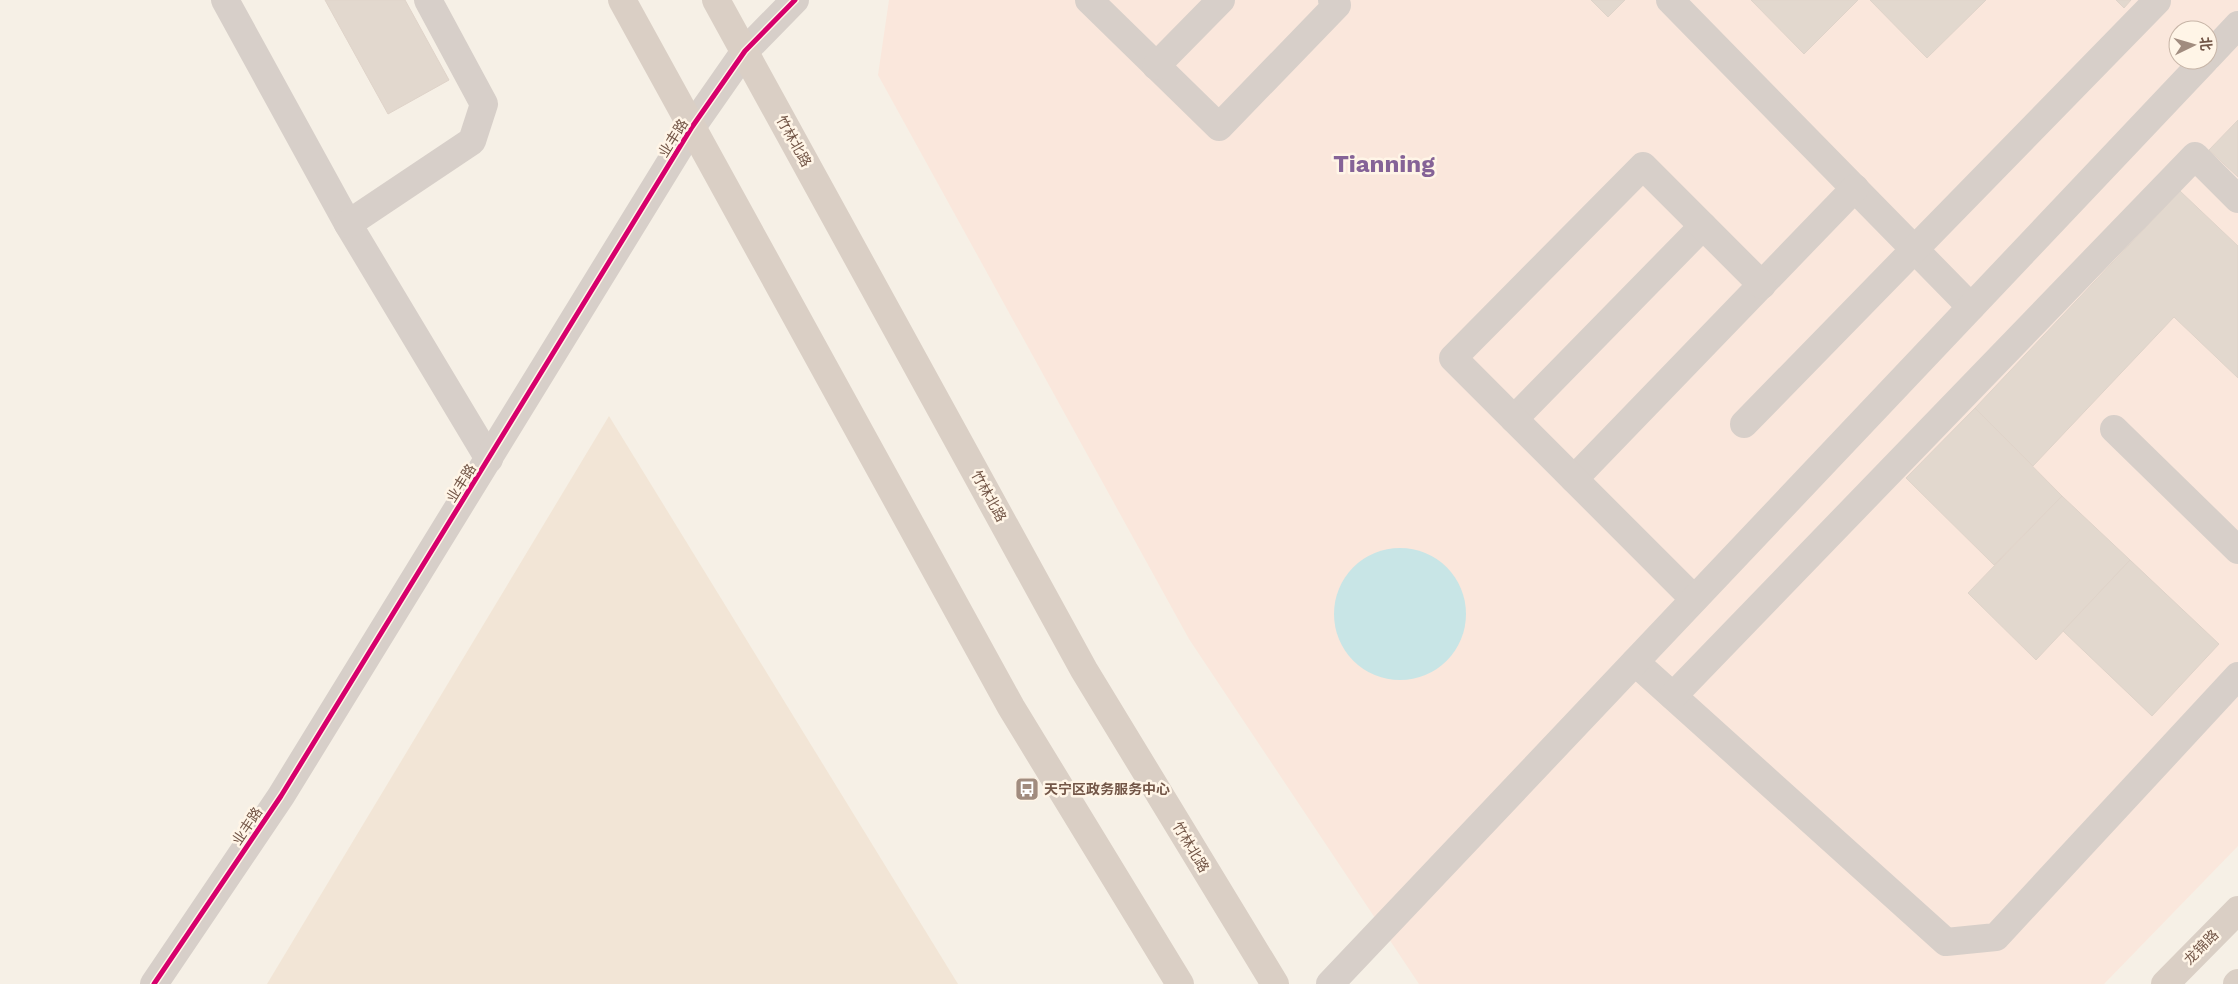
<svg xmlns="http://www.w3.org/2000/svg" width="2238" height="984" viewBox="0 0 2238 984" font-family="'Work Sans','Noto Sans SC',sans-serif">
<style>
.residential{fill:#f2e5d6}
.commercial{fill:#fae7dc;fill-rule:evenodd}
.water{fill:#c8e5e6}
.building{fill:#e2d8ce;stroke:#dfd3c9}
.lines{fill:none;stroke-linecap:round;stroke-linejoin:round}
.minor{stroke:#d7cfc9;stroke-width:28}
.major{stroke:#dacfc5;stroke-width:28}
.cycleway-casing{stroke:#fff5e7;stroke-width:8}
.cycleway{stroke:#d6006c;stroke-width:5}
.labels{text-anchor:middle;stroke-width:5;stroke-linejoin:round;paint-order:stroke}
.street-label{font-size:14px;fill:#735647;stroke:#fff5e7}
.poi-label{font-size:14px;font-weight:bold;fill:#735647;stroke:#fff5e7;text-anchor:start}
.town-label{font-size:24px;font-weight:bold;fill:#856397;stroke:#fff5e7}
</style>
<rect width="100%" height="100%" fill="#f6f0e6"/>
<polygon class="residential" points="609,416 958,984 267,984"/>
<path class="commercial" d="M889,0H2238V846L2104,984H1419L1189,639L878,75ZM2178,30H2208V60H2178Z"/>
<circle class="water" cx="1400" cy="614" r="66"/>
<g class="building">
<polygon points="325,0 405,0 449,80 388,114"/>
<polygon points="1591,0 1625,0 1608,17"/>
<polygon points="1751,0 1858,0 1804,54"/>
<polygon points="1870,0 1986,0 1927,58"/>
<polygon points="2116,0 2131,0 2124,8"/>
<polygon points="2238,120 2238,177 2209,150"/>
<polygon points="2180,191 2238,246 2238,378 2174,317 2033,466 1975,408"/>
<polygon points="1975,408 2062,496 1994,565 1906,478"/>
<polygon points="2062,496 2130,560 2036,660 1968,593"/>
<polygon points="2130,560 2219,644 2152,716 2063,631"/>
</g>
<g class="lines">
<g class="minor">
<polyline points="225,0 348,224 489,459"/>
<polyline points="1089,0 1219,127 1337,5 1332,0"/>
<polyline points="1670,0 1971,307"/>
<polyline points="2208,57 2238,25"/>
<polyline points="1156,66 1221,0"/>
<polyline points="348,224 472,141 484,104 428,0"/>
<polyline points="1514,419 1703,226"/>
<polyline points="1744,424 2157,1"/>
<polyline points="2114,429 2238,550"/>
<polyline points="1574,479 1855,188"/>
<polyline points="1694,599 1453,358 1643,166 1762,285"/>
<polyline points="1635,662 1946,942 1996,937 2238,676"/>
<polyline points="1673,696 2195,156 2238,199"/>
<polyline points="154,984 281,796 692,127 745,51 795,0"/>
<polyline points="1330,984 2205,60"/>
</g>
<g class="major">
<polyline points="622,0 1011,707 1180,984"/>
<polyline points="716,0 1084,670 1275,984"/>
<polyline points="2165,984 2238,910"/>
<polyline points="2237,984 2238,983"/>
</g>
<g class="cycleway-casing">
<polyline id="cycleway" points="154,984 281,796 692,127 745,51 795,0"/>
</g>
<use href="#cycleway" class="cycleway"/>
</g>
<defs>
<g id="bus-square" transform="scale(1.25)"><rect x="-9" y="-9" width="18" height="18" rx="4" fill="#a18c7f" stroke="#fff5e7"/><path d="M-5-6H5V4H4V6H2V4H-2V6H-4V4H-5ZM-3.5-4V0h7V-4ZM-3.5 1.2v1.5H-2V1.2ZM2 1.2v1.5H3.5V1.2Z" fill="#fff"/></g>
</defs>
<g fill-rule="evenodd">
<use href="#bus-square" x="1027" y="789"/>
</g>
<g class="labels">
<g class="street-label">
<text transform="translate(673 138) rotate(-58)" y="5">业丰路</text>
<text transform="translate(794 141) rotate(61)" y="5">竹林北路</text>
<text transform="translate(461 483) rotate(-58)" y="5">业丰路</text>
<text transform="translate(989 496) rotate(61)" y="5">竹林北路</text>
<text transform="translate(247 826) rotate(-56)" y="5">业丰路</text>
<text transform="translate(1191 847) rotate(59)" y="5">竹林北路</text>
<text transform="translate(2201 947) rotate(-45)" y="5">龙锦路</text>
</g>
<g class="poi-label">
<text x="1044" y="794">天宁区政务服务中心</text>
</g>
<g class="town-label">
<text x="1384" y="172">Tianning</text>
</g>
</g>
<g transform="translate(2193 45) rotate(85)"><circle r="24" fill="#fff5e7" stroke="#c7b5a7"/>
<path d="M0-4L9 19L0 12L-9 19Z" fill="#a18c7f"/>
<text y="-8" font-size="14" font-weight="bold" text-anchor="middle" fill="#735647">北</text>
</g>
</svg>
